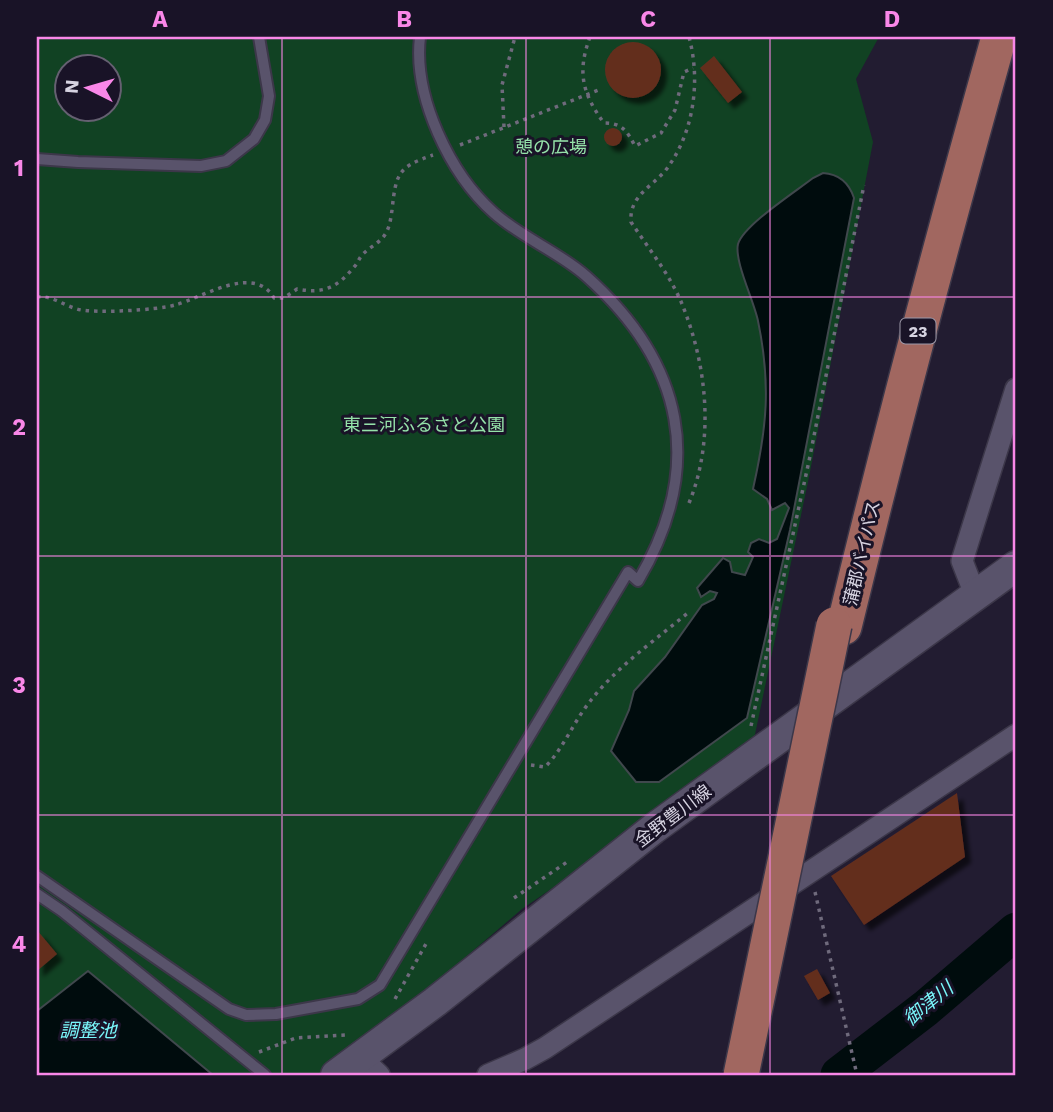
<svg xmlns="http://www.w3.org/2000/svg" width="1053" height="1112" viewBox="0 0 1053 1112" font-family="'Work Sans','Noto Sans JP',sans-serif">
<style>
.green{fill:#114223;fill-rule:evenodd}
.water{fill:#000c0d;stroke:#40484d;stroke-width:2}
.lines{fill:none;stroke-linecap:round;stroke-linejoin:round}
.river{stroke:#000c0d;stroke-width:37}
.building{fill:#632e1e;filter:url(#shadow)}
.service-casing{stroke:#3c3749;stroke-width:14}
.minor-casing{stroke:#3c3749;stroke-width:24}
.secondary-casing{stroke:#3c3749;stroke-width:33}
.trunk-casing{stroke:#3c3749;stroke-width:38}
.path{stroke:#6f6a7c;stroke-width:3.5;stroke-dasharray:3.5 5;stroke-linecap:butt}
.service{stroke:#59536b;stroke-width:10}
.minor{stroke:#59536b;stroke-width:21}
.secondary{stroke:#59536b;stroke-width:30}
.trunk{stroke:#a16760;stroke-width:35}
.trunk-bridge-casing{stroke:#3c3749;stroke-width:38;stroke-linecap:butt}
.trunk-bridge{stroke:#a16760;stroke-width:35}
.grid{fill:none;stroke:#f987e8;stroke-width:2;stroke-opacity:0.55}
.labels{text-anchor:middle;stroke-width:6;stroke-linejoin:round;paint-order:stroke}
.shield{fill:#191327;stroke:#9d99a9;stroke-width:2}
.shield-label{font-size:16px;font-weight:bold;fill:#d6d3e1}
.park-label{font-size:18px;fill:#95e2a9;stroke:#191327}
.street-label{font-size:18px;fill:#d6d3e1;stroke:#191327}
.water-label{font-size:19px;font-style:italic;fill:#79f6fa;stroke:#191327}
.neatline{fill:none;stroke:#f987e8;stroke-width:2.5}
.grid-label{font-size:23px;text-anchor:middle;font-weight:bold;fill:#f987e8}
</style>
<defs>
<filter id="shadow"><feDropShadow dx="6" dy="6" stdDeviation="2" flood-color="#0009"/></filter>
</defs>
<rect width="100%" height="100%" fill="#221c31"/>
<path class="green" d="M37,37H879L856,79L873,142L809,477L753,744L627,837L522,909L360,1047L320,1075H37ZM66,66H108V108H66Z"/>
<g class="water">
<path d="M823,173C840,174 849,183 854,198L790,530L747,718L659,782H636L611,751L629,710L634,691L665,657L702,605L714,599L717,593L710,591L701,597L697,588L723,558L730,562L732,572L745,575L753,557L748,552L751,543L759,539L769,543L777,539L789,508L785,503L772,510L767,499L753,489C767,427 771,384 758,321C754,301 734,261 738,244C744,225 795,192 813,178Z"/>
<polygon points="88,971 213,1075 37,1075 37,1011"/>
</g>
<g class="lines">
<polyline class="river" points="839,1075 926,1008 1016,931"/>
</g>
<g class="building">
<circle cx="633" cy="70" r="28"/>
<polygon points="714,56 742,92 728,103 700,68"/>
<circle cx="613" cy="137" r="9"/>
<polygon points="957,793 965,857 864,925 831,876"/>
<polygon points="37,930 57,954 37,971"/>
<polygon points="817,969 830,993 818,1000 804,976"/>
</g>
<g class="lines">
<g class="service-casing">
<g id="service">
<polyline points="37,159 78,162 201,166 226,161 254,139 265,120 269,96 259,37"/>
<path d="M37,876L229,1009L246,1015L276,1014L358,999L380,985L628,572L638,581C706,466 684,363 586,276C559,252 522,238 494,213C450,174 413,97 420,37"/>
<polyline points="37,894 62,911 265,1075"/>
</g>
</g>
<g class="minor-casing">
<g id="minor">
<polyline points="976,597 962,561 1016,389"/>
<polyline points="361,1058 379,1075"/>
<polyline points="488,1075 525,1059 545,1048 1016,735"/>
</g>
</g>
<g class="secondary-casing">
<polyline id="secondary" points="336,1075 435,1002 653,829 1016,566"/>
</g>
<g class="trunk-casing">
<path id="trunk" d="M844,627C892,429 944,233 999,37"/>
</g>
<g class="path">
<path d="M590,37C577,72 582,93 604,123C622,123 627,131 635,146L661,133L675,110L684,72L693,68"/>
<polyline points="504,127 502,85 515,37"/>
<polyline points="460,145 601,89"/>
<path d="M37,297C51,295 63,305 77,309C93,314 158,310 175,305C202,298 254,263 274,298H284L297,289C323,294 337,288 354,267C358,263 359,258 363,254C371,246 382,242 387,231C390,225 391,217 392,210C396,173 398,167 433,155"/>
<path d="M689,503C715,440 707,365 682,304C670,275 649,249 631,222C629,197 650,188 665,171C694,134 701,81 689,37"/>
<polyline points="751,726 809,461 864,185"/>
<path d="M531,765L545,767C563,749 572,725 588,704C615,668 654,641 689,612"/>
<polyline points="815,892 857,1075"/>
<polyline points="514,898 570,860"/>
<polyline points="395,999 427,942"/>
<polyline points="259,1052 296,1038 346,1035"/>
</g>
<use href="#service" class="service"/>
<use href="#minor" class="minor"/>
<use href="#secondary" class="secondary"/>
<use href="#trunk" class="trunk"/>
<g class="trunk-bridge-casing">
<polyline id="trunk-bridge" points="741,1075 834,625"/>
</g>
<use href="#trunk-bridge" class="trunk-bridge"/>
</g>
<path class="grid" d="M282,37V1075M526,37V1075M770,37V1075M37,297H1016M37,556H1016M37,815H1016"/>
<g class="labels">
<rect class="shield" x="900.5" y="318.5" width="35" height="25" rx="5"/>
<g class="shield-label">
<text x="918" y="337">23</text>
</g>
<g class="park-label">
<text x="551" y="153">憩の広場</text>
<text x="424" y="431">東三河ふるさと公園</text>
</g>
<g class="street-label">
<text transform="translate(862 553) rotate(-77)" y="6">蒲郡バイパス</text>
<text transform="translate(673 816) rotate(-37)" y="6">金野豊川線</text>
</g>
<g class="water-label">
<text transform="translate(928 1003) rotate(-39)" y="7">御津川</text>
<text x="88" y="1037">調整池</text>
</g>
</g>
<rect width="1053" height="1112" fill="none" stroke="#191327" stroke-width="77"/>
<g transform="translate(88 88) rotate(275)"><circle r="33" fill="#191327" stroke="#656071" stroke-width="2"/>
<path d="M0-5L12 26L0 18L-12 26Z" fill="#f987e8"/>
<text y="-10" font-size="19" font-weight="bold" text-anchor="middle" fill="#d6d3e1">N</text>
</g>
<rect x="38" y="38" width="976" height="1036" class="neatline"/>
<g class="grid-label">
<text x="160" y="27">A</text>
<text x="404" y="27">B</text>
<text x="648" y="27">C</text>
<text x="892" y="27">D</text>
<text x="19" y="176">1</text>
<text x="19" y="435">2</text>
<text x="19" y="693">3</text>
<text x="19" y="952">4</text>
</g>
</svg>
